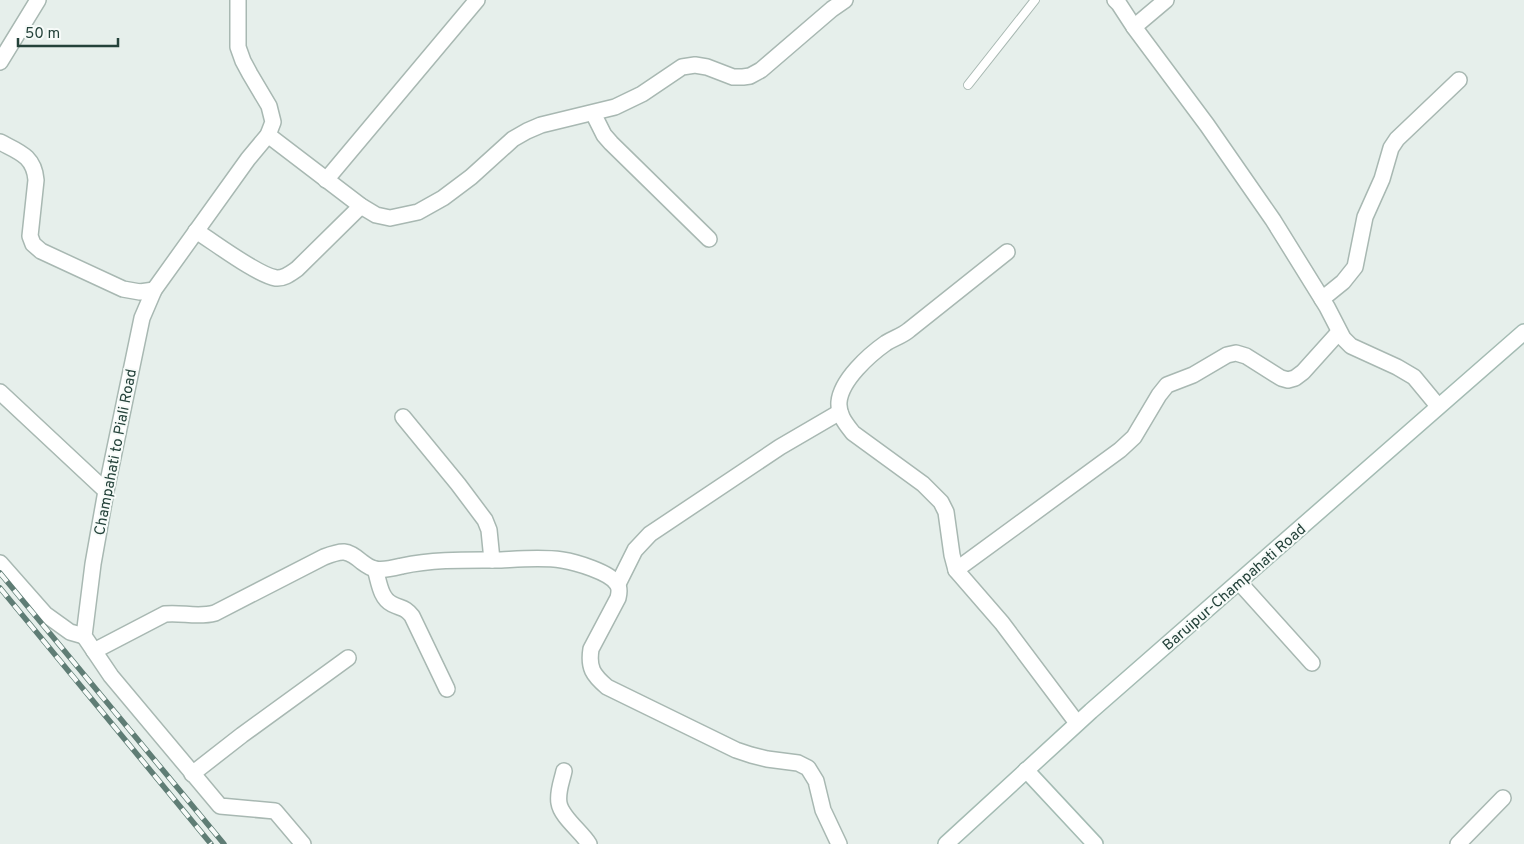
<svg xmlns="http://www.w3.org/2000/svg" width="1524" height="844" viewBox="0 0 1524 844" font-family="Overpass,sans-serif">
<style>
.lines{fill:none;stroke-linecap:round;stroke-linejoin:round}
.service-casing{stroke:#a8b8b2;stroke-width:10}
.minor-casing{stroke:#a8b8b2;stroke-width:18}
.tertiary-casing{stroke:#a8b8b2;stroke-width:18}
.secondary-casing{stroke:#a4bbb3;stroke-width:18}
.service{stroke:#fff;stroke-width:8}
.minor{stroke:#fff;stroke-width:15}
.tertiary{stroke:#fff;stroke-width:15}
.secondary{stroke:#fff;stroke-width:15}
.rail-casing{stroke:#5f7d75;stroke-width:5.5}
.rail{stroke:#f7fbf9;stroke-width:4;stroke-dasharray:11;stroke-linecap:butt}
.labels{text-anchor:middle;stroke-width:4;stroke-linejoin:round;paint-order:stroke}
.street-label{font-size:15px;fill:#24423a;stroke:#f7fbf9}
</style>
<rect width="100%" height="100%" fill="#e6efeb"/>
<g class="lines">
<g class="service-casing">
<polyline id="service" points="968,85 1035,0"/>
</g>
<g class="minor-casing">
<g id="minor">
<polyline points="1115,0 1119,4 1134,27 1207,125 1273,220 1327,307 1343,338 1351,346 1397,367 1414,377 1438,406"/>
<polyline points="1134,27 1166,0"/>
<polyline points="0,62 38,0"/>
<polyline points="593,113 604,135 611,143 709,239"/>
<polyline points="268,135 361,206 376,215 390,218 418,212 443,198 471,177 513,139 527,131 541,125 615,107 642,94 682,67 695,65 707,67 733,77 743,77 750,76 761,70 832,9 845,0"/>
<path d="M0,142C19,152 34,156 36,180L30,236L33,244L41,251L123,289L140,292L154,290"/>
<polyline points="326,180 477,0"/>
<path d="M196,231C214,242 257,275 276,278C284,279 291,273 297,269L361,206"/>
<path d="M1007,252L909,330C902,336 894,338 886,343C869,355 841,380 839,402C838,415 846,424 853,433L923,484L941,502L946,512L952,555L956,570L1002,623L1077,723"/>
<polyline points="1322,299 1343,282 1355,267 1365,217 1382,179 1391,148 1397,139 1459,80"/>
<polyline points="0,392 106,491"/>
<polyline points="403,417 458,484 485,520 489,530 492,560"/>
<polyline points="0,563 45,614 70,632 84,636"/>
<path d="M375,569C379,581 380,598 392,604C402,609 405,607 412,616L447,689"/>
<polyline points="956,570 1120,450 1134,437 1159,395 1167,385 1193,375 1227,355 1236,353 1246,356 1281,378 1288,380 1295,378 1303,372 1339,332"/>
<polyline points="1239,582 1312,663"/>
<polyline points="618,584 635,550 650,534 780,447 840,412"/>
<path d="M94,651L165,614C182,612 197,618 215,613L324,557C342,550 347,549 362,562C366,565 370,568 375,569C383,571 394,568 402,566C434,559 467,560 501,560C520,559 542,557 562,560C575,562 610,572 617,584C620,588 619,594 618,598L591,649C588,668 593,675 607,687L736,750L751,755L767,759L798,763L808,768L816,781L823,810L839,844"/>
<path d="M564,771C562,781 557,792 559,803C561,817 582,832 589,844"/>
<polyline points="192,774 242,735 348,658"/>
<polyline points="1458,844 1503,798"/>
</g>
</g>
<g class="tertiary-casing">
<polyline id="tertiary" points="238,0 238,47 243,61 250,74 269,106 273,122 268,135 248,159 154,290 142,318 106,491 93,564 84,636 111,676 220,806 275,811 303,844"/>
</g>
<g class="secondary-casing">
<g id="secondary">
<polyline points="1026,770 1095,844"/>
<polyline points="946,844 1091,711 1524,332"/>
</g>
</g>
<use href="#service" class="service"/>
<use href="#minor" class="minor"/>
<use href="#tertiary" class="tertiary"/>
<use href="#secondary" class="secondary"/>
<g class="rail-casing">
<g id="rail">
<polyline points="0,573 224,844"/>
<polyline points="0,588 211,844"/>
</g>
</g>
<use href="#rail" class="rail"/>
</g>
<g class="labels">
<g class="street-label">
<text transform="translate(115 452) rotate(-79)" y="5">Champahati to Piali Road</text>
<text transform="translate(1234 587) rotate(-41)" y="5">Baruipur-Champahati Road</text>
</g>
</g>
<path d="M18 38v8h100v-8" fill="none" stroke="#24423a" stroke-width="2.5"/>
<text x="25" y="38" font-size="15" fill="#24423a" stroke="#f7fbf9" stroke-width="4" paint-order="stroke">50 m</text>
</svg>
